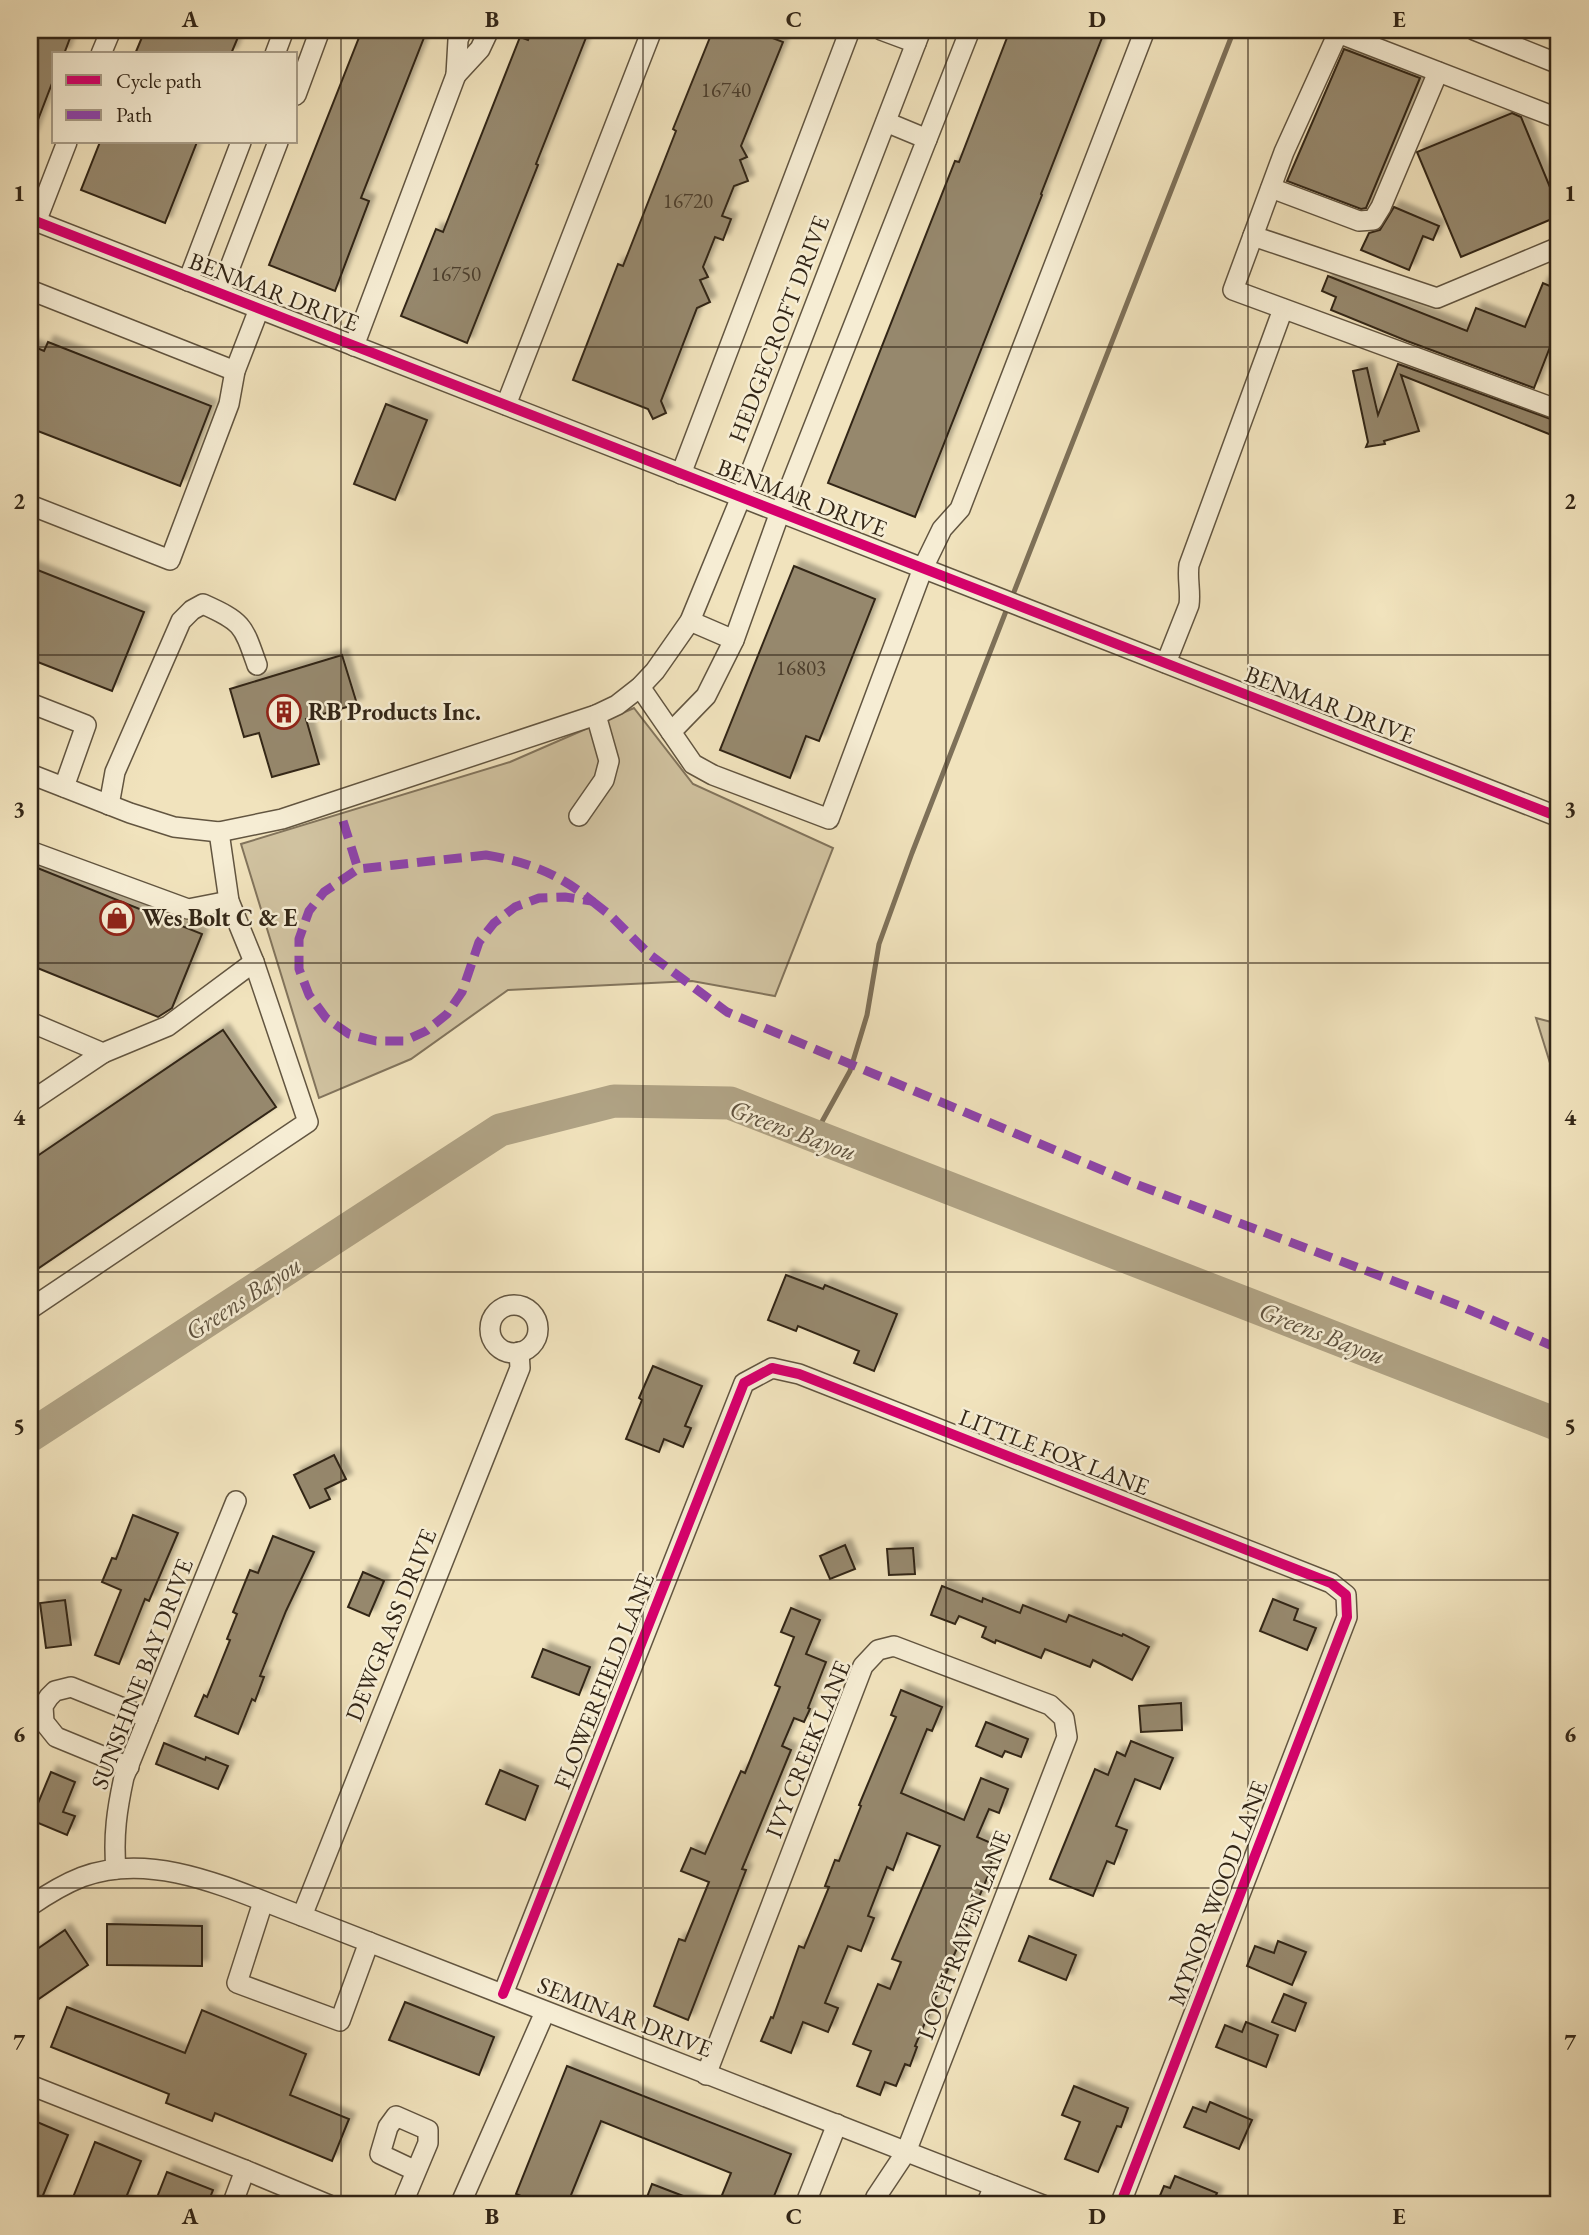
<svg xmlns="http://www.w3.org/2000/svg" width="1589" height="2235" viewBox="0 0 1589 2235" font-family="'EB Garamond',serif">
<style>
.green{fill:#d1c3a1;stroke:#82745c;stroke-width:2}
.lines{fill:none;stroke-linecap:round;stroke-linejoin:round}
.stream{stroke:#7e7159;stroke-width:5}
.river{stroke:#b0a385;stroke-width:33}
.building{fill:#96886d;stroke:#332617;stroke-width:2;filter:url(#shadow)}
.minor-casing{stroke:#625540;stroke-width:22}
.minor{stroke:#f6edd4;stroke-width:19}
.quiet{stroke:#8e44ad;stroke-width:9;stroke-dasharray:18 9;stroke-linecap:butt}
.cycleway-casing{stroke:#f6edd4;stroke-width:15}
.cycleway{stroke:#d6006c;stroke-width:10}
.grid{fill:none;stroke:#332617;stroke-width:2;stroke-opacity:0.55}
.labels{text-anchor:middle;stroke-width:5;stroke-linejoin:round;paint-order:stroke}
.number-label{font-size:21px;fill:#4c3e2c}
.street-label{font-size:24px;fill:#332617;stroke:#f6edd4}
.poi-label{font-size:24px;font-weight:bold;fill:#332617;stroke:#f6edd4;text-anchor:start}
.water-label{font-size:26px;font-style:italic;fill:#5f523e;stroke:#f6edd4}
.neatline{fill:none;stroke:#332617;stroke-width:2.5}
.grid-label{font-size:23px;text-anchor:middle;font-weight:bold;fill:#332617}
</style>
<defs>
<filter id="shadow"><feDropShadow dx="6" dy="-6" stdDeviation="2" flood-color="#0004"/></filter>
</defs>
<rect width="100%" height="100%" fill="#f1e3bd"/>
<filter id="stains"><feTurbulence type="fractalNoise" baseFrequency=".00286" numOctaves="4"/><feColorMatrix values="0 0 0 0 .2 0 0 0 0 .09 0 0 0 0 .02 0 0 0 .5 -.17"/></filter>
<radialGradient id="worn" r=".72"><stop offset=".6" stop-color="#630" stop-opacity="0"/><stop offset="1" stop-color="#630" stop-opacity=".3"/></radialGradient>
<g class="green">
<polygon points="634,708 693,784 833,848 775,996 692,981 508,990 411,1059 319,1098 241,844 510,762"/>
<polygon points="1536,1018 1559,1024 1559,1092"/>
</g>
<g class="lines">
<g class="stream">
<polyline points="1012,597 1234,30"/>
<polyline points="814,1136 850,1071 867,1015 879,944 912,853 1008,606"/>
</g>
<polyline class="river" points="30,1436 500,1130 614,1101 730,1103 1559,1425"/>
</g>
<g class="building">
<polygon points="30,30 73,30 64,54 54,54 54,78 31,138"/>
<polygon points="145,30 241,30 231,54 135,54"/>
<polygon points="362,30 427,30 361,198 369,201 335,291 269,265"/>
<polygon points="532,30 589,30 536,164 538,165 467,343 401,316 436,229 443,232 520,37 528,40"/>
<polygon points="713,30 752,30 783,42 741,146 747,157 740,160 748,181 734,186 722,216 731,219 723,240 715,237 703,267 708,277 700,280 710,302 697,308 661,401 666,413 653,419 648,409 573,380 618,264 623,266 676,131 673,129"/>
<polygon points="1010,30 1105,30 1041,194 1042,195 915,517 828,483 955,161 959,162"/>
<polygon points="1344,49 1420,78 1366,208 1361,209 1287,181"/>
<polygon points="1512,113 1521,117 1559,209 1559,216 1461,257 1417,152"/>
<polygon points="100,142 197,142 165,223 81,190"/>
<polygon points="1394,207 1439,226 1433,240 1423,236 1409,270 1361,250 1369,233 1380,230"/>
<polygon points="1328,276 1467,331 1476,308 1525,327 1543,283 1559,290 1559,324 1534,388 1407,341 1331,310 1336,297 1322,291"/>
<polygon points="48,342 211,406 180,486 30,428 30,345 44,351"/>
<polygon points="1398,364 1559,422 1559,438 1401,375 1419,431 1384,441 1385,444 1366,447 1368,442 1353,371 1367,368 1378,415"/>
<polygon points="386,404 427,420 395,500 354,484"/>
<polygon points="794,566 875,599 819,741 806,736 790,778 720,750"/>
<polygon points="30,567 144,612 112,691 30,659"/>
<polygon points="342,655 357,704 306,719 319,764 272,777 259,733 244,737 230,689"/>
<polygon points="30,865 202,934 172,1008 158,1017 30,965"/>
<polygon points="223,1030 276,1107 30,1274 30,1161"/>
<polygon points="786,1275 823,1289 825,1285 897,1314 874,1371 854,1363 859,1351 798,1326 796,1331 768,1320"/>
<polygon points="653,1366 702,1386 685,1426 691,1428 683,1447 664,1439 659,1452 626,1439 642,1400 639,1398"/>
<polygon points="334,1455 346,1479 325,1489 330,1499 310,1508 294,1475"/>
<polygon points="133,1515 178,1533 149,1601 145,1599 119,1664 95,1655 121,1590 102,1582 112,1558 116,1559"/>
<polygon points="273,1536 314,1552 286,1611 260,1676 264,1677 255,1701 252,1699 238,1734 195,1716 204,1695 207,1697 230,1640 227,1639 237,1614 233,1612 250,1570 258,1573"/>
<polygon points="845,1545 855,1569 830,1579 820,1556"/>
<polygon points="913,1548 915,1574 889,1575 887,1549"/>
<polygon points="363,1572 384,1581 369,1616 348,1607"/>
<polygon points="942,1586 982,1602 983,1598 1020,1613 1023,1605 1066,1622 1069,1615 1122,1636 1123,1634 1149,1647 1132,1680 1093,1660 1090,1667 1045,1649 1041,1658 996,1640 995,1643 982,1637 986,1627 959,1616 955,1624 931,1615"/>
<polygon points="1273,1599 1298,1609 1294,1620 1316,1628 1307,1650 1260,1631"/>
<polygon points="65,1600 71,1645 46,1648 40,1603"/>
<polygon points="791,1608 820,1620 806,1654 826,1662 808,1708 810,1709 804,1722 794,1718 782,1746 791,1750 742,1869 746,1870 688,2020 654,2006 679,1939 685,1941 709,1882 681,1871 691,1848 705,1854 741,1771 745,1773 780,1687 775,1685 794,1637 781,1632"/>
<polygon points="543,1649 590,1667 579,1695 532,1677"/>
<polygon points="901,1690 942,1707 932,1731 927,1729 901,1793 964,1820 981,1778 1008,1789 999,1813 989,1809 977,1837 998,1846 989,1868 991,1869 915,2046 917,2047 910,2066 905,2064 896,2086 885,2082 880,2095 857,2086 871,2051 853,2044 878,1984 890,1989 901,1962 892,1959 940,1846 907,1833 893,1870 887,1867 868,1916 874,1918 861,1951 848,1946 825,2003 838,2008 828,2032 803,2022 791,2053 761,2041 771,2017 773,2018 799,1946 804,1948 829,1887 825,1886 835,1860 839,1861 861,1806 859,1805 896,1717 891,1715"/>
<polygon points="1181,1703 1182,1730 1141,1732 1139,1706"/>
<polygon points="986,1722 1028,1739 1021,1757 1005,1751 1002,1757 976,1746"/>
<polygon points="1131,1741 1173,1758 1160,1789 1135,1779 1116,1826 1127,1830 1114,1864 1107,1861 1093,1896 1050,1879 1095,1769 1108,1775 1117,1752 1125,1756"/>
<polygon points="164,1743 205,1760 206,1757 228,1766 218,1789 156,1764"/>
<polygon points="500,1770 538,1786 525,1820 486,1804"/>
<polygon points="51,1772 75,1782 63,1812 75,1816 67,1835 31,1820"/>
<polygon points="107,1924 202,1926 202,1966 107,1965"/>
<polygon points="65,1930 88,1965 30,2005 30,1954"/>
<polygon points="1029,1936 1076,1955 1066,1980 1019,1961"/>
<polygon points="1278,1941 1306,1952 1292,1985 1247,1966 1255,1946 1274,1953"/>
<polygon points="1284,1994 1306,2003 1295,2031 1272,2022"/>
<polygon points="405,2002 494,2037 479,2075 389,2040"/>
<polygon points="67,2007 185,2053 202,2010 306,2054 290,2095 349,2119 332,2161 215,2113 212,2121 166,2103 169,2094 51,2047"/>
<polygon points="1246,2022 1278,2035 1266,2067 1216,2047 1225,2025 1242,2032"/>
<polygon points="567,2066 791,2154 772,2201 765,2199 764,2205 718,2205 731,2173 601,2121 567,2205 543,2205 516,2194"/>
<polygon points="1074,2086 1128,2108 1121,2127 1117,2126 1098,2172 1065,2159 1080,2122 1062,2115"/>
<polygon points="1210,2102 1252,2120 1239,2149 1184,2127 1193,2107 1206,2112"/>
<polygon points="30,2119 68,2135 39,2205 30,2205"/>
<polygon points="95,2142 141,2161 123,2205 70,2205"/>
<polygon points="167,2172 213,2190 207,2205 154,2205"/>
<polygon points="1175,2176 1217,2193 1212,2205 1156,2205 1164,2186 1170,2188"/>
<polygon points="652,2184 704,2204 703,2205 644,2205"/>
</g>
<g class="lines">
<g class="minor-casing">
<g id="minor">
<polyline points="881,30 916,43"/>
<polyline points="1474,30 1559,64"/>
<polyline points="101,54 111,30"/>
<polyline points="275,54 284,30"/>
<polyline points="456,75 480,49 489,30"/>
<polyline points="296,95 320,30"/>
<polyline points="1559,121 1555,117 1338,33 1284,152 1233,290 1559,410"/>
<polyline points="886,122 927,139"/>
<polyline points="1271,188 1359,221 1373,220 1381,207 1438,72"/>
<polyline points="30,219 1559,817"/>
<polyline points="36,222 67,142"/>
<polyline points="1253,236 1437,298 1559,247"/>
<polyline points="188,281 241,142"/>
<polyline points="30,290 235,371"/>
<polyline points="220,293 278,142"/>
<polyline points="354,346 456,75 458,40 462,30"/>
<polyline points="506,405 652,30"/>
<polyline points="681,474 850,30"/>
<polyline points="30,505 170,560 229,404 235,371 259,309"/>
<polyline points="690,621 734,640"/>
<path d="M1166,663L1189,605C1191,591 1187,579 1189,565L1283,309"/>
<polyline points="640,687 693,764 713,775 829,819 923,568 942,529 960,509 1145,30"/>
<polyline points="30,703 86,725 64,787"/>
<polyline points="671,732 706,696 734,640 780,512 970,30"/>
<polyline points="30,774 130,813 174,827 219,832 282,819 596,715 617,705 640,687 655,671 690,621 741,497 921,30"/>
<path d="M109,805L115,772L181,621L192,610L203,604C243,622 243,625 257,665"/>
<polyline points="579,816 604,780 609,761 596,715"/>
<polyline points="30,851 188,909 229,901"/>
<polyline points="30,1022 103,1053 168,1026 254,962"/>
<polyline points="30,1102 103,1053"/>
<circle cx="514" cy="1329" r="24"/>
<polyline points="30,1309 308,1122 254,962 229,901 219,832"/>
<polyline points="129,1767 56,1737 44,1722 43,1706 49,1697 55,1691 71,1687 148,1718"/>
<path d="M116,1869C113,1836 117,1809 124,1777L236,1501"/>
<polyline points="263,1902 237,1983 340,2021 369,1942"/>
<path d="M30,1906C46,1895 64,1884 82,1877C155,1850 234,1891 302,1916L1043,2205"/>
<polyline points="302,1916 520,1368 519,1352"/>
<polyline points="503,1994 744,1383 772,1368 799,1374 1331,1583 1346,1595 1347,1617 1120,2205"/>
<polyline points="706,2075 863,1666 878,1650 894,1646 1050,1705 1064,1718 1067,1737 906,2152 876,2197 873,2205"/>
<polyline points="30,2085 245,2170 329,2205"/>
<polyline points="232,2205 245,2170"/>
<polyline points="402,2205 428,2143 428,2130 396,2116 388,2127 380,2154 416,2171"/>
<polyline points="460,2205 545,2012"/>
<polyline points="805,2205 837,2124"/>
<polyline points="986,2205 994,2186"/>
</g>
</g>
<use href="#minor" class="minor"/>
<g class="quiet">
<polyline points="343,821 358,869"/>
<path d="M486,855C528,862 558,873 592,901L565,897L539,898L515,907L494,923L479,942L462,992L447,1014L426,1031L404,1041H376L349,1034L326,1018L309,995L299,969V939L309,911L324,892L358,869Z"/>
<polyline points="592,901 611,916 649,954 727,1012 1133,1183 1463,1307 1559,1349"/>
</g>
<g class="cycleway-casing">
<g id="cycleway">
<polyline points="30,219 1559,817"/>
<polyline points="503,1994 744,1383 772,1368 799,1374 1331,1583 1346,1595 1347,1617 1120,2205"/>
</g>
</g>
<use href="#cycleway" class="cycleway"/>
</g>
<path class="grid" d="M341,30V2205M643,30V2205M946,30V2205M1248,30V2205M30,347H1559M30,655H1559M30,963H1559M30,1272H1559M30,1580H1559M30,1888H1559"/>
<defs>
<g id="building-ring" transform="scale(1.75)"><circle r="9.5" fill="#f6edd4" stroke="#8f2418" stroke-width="1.5"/><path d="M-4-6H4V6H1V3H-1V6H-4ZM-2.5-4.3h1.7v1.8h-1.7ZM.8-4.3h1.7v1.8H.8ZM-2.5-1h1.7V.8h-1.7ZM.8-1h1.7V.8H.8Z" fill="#8f2418"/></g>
<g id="shop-ring" transform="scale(1.75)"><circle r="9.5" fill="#f6edd4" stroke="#8f2418" stroke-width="1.5"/><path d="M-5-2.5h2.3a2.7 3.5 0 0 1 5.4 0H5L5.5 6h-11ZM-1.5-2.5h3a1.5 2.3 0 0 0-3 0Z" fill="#8f2418"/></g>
</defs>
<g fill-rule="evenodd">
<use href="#building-ring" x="284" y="712"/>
<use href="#shop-ring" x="117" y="918"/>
</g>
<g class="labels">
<g class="number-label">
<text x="726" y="97">16740</text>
<text x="688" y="208">16720</text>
<text x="456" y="281">16750</text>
<text x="801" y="675">16803</text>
</g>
<g class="street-label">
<text transform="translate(274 292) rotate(21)" y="8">BENMAR DRIVE</text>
<text transform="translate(779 329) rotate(-69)" y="8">HEDGECROFT DRIVE</text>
<text transform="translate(802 498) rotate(21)" y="8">BENMAR DRIVE</text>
<text transform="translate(1330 705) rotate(21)" y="8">BENMAR DRIVE</text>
<text transform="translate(1054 1452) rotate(21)" y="8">LITTLE FOX LANE</text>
<text transform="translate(391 1625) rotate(-68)" y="8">DEWGRASS DRIVE</text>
<text transform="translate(142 1674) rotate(-69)" y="8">SUNSHINE BAY DRIVE</text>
<text transform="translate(604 1681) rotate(-68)" y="8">FLOWERFIELD LANE</text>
<text transform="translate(808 1749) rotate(-68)" y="8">IVY CREEK LANE</text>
<text transform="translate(1218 1893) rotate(-69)" y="8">MYNOR WOOD LANE</text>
<text transform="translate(964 1935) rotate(-69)" y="8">LOCH RAVEN LANE</text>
<text transform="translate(625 2017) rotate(21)" y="8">SEMINAR DRIVE</text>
</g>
<g class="poi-label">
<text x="308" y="720">RB Products Inc.</text>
<text x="142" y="926">Wes Bolt C &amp; E</text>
</g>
<g class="water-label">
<text transform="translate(793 1130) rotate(20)" y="9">Greens Bayou</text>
<text transform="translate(243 1298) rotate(-33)" y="9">Greens Bayou</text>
<text transform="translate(1322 1333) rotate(21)" y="9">Greens Bayou</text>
</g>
</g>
<rect width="1589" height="2235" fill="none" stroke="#f1e3bd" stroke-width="77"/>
<rect x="52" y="52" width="245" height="91" fill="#f6edd4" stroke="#a89d88" stroke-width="2"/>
<rect x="66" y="75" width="35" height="10" fill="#d6006c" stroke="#a89d88" stroke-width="2"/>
<text x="116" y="88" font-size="21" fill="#332617">Cycle path</text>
<rect x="66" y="110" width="35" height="10" fill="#8e44ad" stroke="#a89d88" stroke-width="2"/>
<text x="116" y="122" font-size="21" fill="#332617">Path</text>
<rect x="38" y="38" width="1512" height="2158" class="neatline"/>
<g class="grid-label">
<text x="190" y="27">A</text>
<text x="492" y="27">B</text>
<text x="794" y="27">C</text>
<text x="1097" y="27">D</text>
<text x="1399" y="27">E</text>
<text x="19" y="201">1</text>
<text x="1570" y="201">1</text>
<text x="19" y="509">2</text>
<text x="1570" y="509">2</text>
<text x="19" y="817">3</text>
<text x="1570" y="817">3</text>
<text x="19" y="1125">4</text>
<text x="1570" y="1125">4</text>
<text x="19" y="1434">5</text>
<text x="1570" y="1434">5</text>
<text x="19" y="1742">6</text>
<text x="1570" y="1742">6</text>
<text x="19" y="2050">7</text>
<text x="1570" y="2050">7</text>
<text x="190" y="2224">A</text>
<text x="492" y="2224">B</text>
<text x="794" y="2224">C</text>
<text x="1097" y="2224">D</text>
<text x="1399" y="2224">E</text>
</g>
<rect width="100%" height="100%" filter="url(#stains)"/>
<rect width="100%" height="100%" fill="url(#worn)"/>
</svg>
